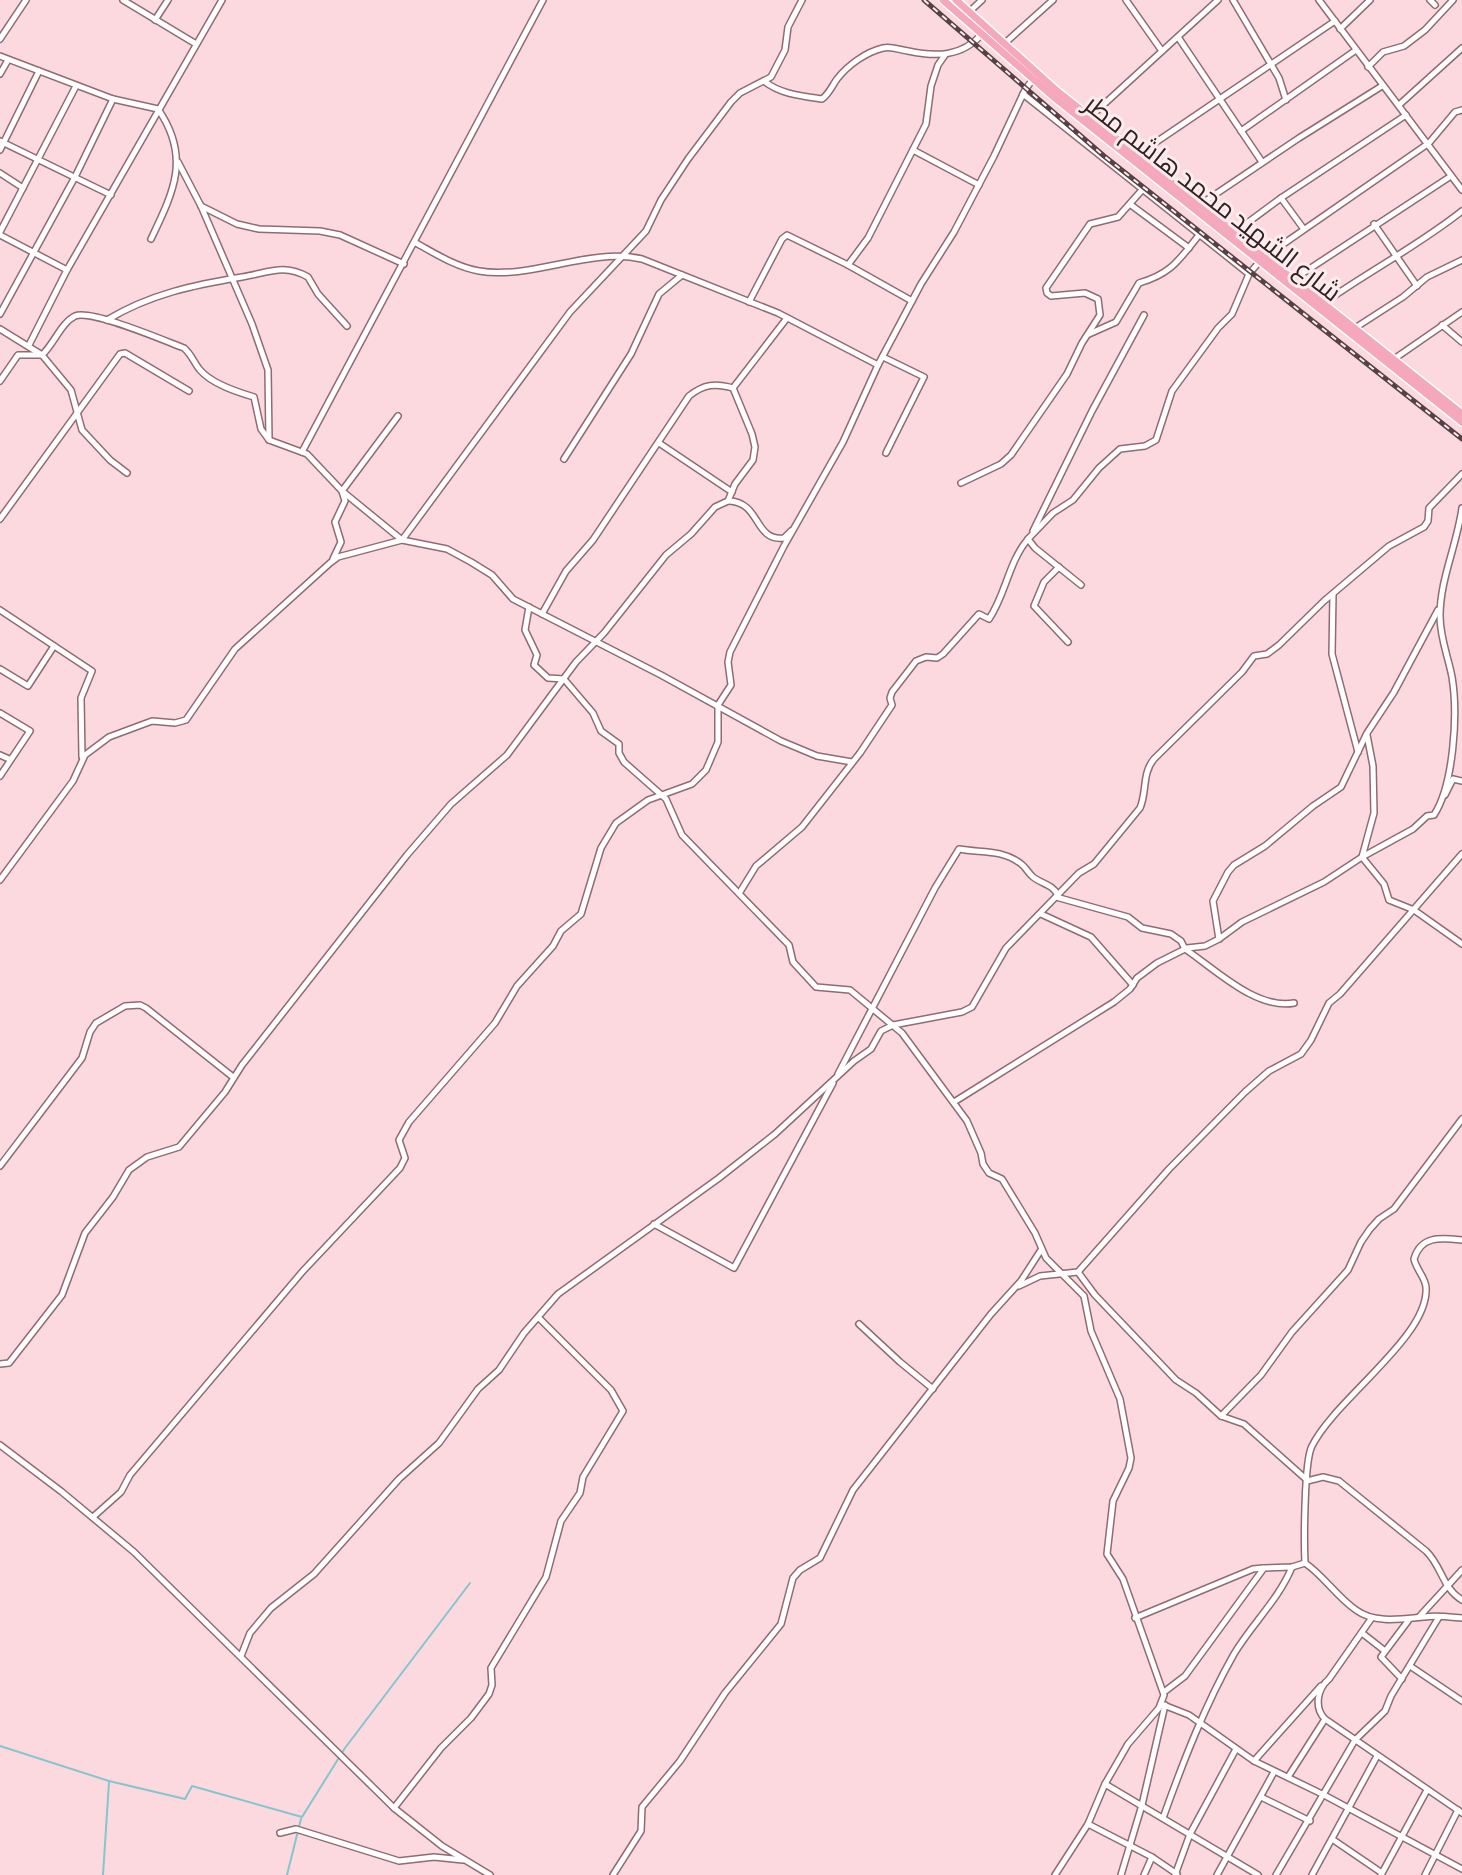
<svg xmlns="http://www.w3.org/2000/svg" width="1462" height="1875" viewBox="0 0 1462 1875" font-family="'Sofia Sans Condensed',Cairo,sans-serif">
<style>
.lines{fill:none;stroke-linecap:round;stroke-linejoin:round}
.stream{stroke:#84c5ce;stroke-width:2}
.minor-casing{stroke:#906b72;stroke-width:8}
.major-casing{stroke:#fff;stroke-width:10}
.minor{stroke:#fff;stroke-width:5}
.major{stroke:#f5a8bc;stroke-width:7}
.rail-casing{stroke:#554246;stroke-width:5}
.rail{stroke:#fdecee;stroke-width:2;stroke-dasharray:6;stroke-linecap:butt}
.labels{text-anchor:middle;stroke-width:6;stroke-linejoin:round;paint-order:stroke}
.street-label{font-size:26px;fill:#302124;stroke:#fdecee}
</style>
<rect width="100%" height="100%" fill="#fbd9df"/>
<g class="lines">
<g class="stream">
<polyline points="0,1746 109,1781 185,1799 192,1786 302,1817 345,1748 470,1583"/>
<polyline points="103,1875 109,1782"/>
<polyline points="287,1875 301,1819"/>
</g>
<g class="minor-casing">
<g id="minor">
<polyline points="123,0 196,44"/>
<polyline points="1126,0 1162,51"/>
<polyline points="1233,0 1279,78 1286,100"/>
<polyline points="1319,0 1462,190"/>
<polyline points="1430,0 1435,5"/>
<polyline points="969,12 982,0"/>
<polyline points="155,20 168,0"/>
<polyline points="1340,29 1370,0"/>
<polyline points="1178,37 1262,162"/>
<polyline points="0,39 26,0"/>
<polyline points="1005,43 1053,0"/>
<path d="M0,56L113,99L158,109C191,157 174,191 151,239"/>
<polyline points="1368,67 1383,52 1404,46 1425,30 1453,0"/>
<polyline points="0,74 8,60"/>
<path d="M764,81C780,94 801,96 822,99C829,94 832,86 837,79C848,65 866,52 883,48C892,46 899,50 908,51C936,57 962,57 982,34"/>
<polyline points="1023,94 1249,274"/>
<polyline points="1399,105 1462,48"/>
<polyline points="1090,117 1218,0"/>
<polyline points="1241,131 1356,50"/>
<polyline points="0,141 111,195"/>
<polyline points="0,150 39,71"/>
<polyline points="913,150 979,185"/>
<polyline points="1137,155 1335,21"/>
<polyline points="178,162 201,206 252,324 268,370 269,440"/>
<polyline points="0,173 23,188"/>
<polyline points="1281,198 1303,228"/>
<polyline points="1201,204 1299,138 1382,86"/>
<polyline points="1131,205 1189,248"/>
<polyline points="201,206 237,224 259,229 320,231 340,235 404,264"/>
<polyline points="1374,224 1417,286"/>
<polyline points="0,232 76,86"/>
<polyline points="1235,232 1281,198 1406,115"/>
<polyline points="0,235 67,270"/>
<path d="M416,243C436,254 456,267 479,271C531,280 590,247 642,259L778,313L878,365"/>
<polyline points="1266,256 1429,143 1455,112 1462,110"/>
<polyline points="848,265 868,238 926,124 931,86 938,65 945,55"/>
<polyline points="1294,279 1451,176"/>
<polyline points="749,302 782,239 787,235 848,265 912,301"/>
<path d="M1324,303C1369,271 1418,246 1462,211"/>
<polyline points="0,314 75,177 113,99"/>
<path d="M107,320C150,294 194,285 242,277C268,273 283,263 308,277L318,294L347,326"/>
<polyline points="1442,325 1462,342"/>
<polyline points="1355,328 1403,297 1427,277 1462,260"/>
<polyline points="0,329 42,355 71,390 82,430 110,460 127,473"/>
<path d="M1089,334L1116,322L1139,283C1171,274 1179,260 1199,235"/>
<polyline points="29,345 67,270 222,0"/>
<polyline points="883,357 924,377 886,453"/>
<polyline points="1394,359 1462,312"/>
<path d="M0,381L18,355H42C54,344 61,323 75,316C91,309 165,341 184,348C192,355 194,363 200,370C212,384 237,392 254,397L261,429L269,440L307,454L342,491L402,540L447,549L471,562L492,575L513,599L661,675L781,741L817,756L852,762"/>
<polyline points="659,443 732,492"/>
<polyline points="302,452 543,0"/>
<polyline points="564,459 631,354 659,294 682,275"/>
<polyline points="961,483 1001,464 1011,455 1067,374 1082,343 1100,315 1098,299 1085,293 1051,296 1047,293 1046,288 1090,224 1118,217 1142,190"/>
<path d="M729,501C761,502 754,542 784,538L791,531"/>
<polyline points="0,519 120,354 125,353 189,391"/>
<polyline points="1033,531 1092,411 1144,315"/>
<polyline points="333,559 341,542 335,522 345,501 342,491 398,416"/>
<polyline points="1059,567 1044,582 1034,606 1068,642"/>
<polyline points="1081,585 1035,548 1028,539 1053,513 1073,500 1099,468 1120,449 1145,446 1156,440 1172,391 1218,328 1232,314 1249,274 1260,261"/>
<polyline points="1333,594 1332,654 1358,752"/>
<polyline points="529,607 525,630 537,655 534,665 548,678 564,679 593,713 601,731 619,744 619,753 624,762 666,799 682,835 789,945 793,962 816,987 850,990 902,1033 967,1121 981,1153 983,1164 989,1173 1002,1179 1035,1233 1046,1258 1084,1296 1091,1331 1120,1399 1131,1458 1129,1468 1113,1501 1107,1554 1123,1579 1164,1695 1159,1708 1128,1744 1105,1784 1088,1824 1055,1875"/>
<polyline points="0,610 92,671 81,698 82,757"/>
<path d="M542,614L566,571L593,540L689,396C704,384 715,383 733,388"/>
<polyline points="0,669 28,686 54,646"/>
<polyline points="0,713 30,731 0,776"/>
<polyline points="1367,735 1373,766 1374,813 1362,857 1384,884 1389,900 1414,910 1462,944"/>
<polyline points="0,755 9,759"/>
<polyline points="1445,795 1453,779 1462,781"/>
<polyline points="0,880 73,781 85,755 109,737 152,721 175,723 186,720 235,649 330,563 338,557 402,540 570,312 646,231 661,200 688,159 731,102 740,93 771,77 785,50 788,27 802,0"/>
<path d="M740,892L756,866L802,827L860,753L892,705L890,698L892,692L916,661L926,657L937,658L943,654L979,614L989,619C1006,594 1008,563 1028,539"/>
<path d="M1056,897L1128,917L1142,928L1171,934L1181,941L1185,949C1215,969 1256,1010 1294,1003"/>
<polyline points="1041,914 1091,937 1133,985"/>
<polyline points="1219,939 1213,901 1228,872 1234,865 1265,846 1313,806 1341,787 1367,733 1394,692 1438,610"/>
<path d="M838,1074L935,888L959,849C981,853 1001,849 1020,863C1026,867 1028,873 1033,877C1042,884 1052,884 1058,895"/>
<path d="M954,1102L1114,1002L1130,989L1137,978L1157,963L1187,948L1205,946L1219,939L1242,922L1324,882L1362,857L1413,829L1427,816L1434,815C1454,784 1458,713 1452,677C1448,656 1440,638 1440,616C1440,579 1457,545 1462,508"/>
<polyline points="0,1166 82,1058 90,1032 96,1023 125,1006 140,1005 146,1008 233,1077"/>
<polyline points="654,1224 734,1268 833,1083"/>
<polyline points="1078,1272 1095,1295 1176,1380 1196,1393 1221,1416 1244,1424 1307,1480"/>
<polyline points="1019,1286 1040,1276 1078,1272 1169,1169 1245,1092 1269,1071 1301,1054 1311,1040 1329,1003 1340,994 1462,854"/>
<polyline points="859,1324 900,1362 933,1389"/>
<polyline points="0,1364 9,1363 62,1295 85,1233 113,1197 129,1170 147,1157 179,1147 225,1092 242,1065 407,855 451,804 507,755 576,662 604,633 666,555 691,534 715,507 728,501 735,484 753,460 755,447 752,434 733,388 787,318"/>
<polyline points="1221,1416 1261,1375 1292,1332 1348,1270 1361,1242 1370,1229 1379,1219 1394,1209 1462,1119"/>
<polyline points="0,1445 62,1492 134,1552 394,1808 442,1846 490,1875"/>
<path d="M1307,1481L1323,1477L1339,1481L1426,1551C1442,1566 1442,1588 1462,1600"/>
<polyline points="93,1517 121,1492 130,1475 303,1271 400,1168 405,1158 399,1140 409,1122 495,1023 517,986 553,946 561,931 581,914 601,848 616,823 648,800 692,784 706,770 718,742 718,705 731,685 728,662 730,652 784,546 843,442 878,365 921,284 954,232 994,156 1025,90 1033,79"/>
<path d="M1305,1563C1304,1542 1304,1461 1312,1446C1335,1399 1430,1336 1426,1287C1425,1277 1416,1269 1414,1259C1421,1235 1441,1238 1462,1240"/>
<path d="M1305,1563C1324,1576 1337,1597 1356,1610C1375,1624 1402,1619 1424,1617C1436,1615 1450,1617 1462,1618"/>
<polyline points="1419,1617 1462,1570"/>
<polyline points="1135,1618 1253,1569 1263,1568"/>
<polyline points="1362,1633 1385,1651"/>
<path d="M241,1656L250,1633L271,1608L314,1574L399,1479L439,1443L478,1389L499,1370L524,1333L558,1294L719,1178L775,1134L854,1061L871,1049L881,1031L893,1025L962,1012L972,1007L1006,948L1079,873L1094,864L1140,808C1147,792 1142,773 1154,759L1242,672L1254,656L1267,654L1279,645L1324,601L1389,546L1424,527L1428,521L1429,508L1462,474"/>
<polyline points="1410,1666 1462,1701"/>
<polyline points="1402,1679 1381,1657 1408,1621"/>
<polyline points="1164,1692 1185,1676 1264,1568 1292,1567 1305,1563"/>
<polyline points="1161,1704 1189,1715 1254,1761 1324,1795 1462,1869"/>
<polyline points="1325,1719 1462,1813"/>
<polyline points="1254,1761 1321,1686"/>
<path d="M1288,1777L1325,1719C1314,1708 1317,1689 1329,1679L1371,1619"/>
<polyline points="1105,1784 1258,1875"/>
<polyline points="1261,1797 1310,1821"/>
<polyline points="394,1808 441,1748 471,1718 489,1694 492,1685 491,1668 546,1577 561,1521 580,1493 583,1477 623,1411 611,1390 539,1318"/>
<path d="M1163,1818C1183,1762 1205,1705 1234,1654C1252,1624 1279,1599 1292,1567"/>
<polyline points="1088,1824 1152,1857 1177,1874"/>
<polyline points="280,1833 296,1829 399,1861 434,1857 463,1860"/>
<polyline points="1332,1839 1382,1873"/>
<polyline points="613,1875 641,1831 642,1807 680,1761 725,1693 781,1624 793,1578 800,1570 820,1558 853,1490 991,1314 1021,1281 1041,1250"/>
<polyline points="1121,1875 1142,1805 1165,1705"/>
<polyline points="1144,1875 1152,1857"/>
<polyline points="1175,1875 1190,1834 1236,1749"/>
<polyline points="1217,1875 1274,1772"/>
<polyline points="1276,1875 1355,1740 1385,1711 1391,1696 1439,1617"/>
<polyline points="1312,1875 1377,1756"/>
<polyline points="1381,1875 1427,1790"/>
<polyline points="1425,1875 1458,1810"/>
</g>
</g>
<g class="major-casing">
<g id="major">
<polyline points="943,0 1055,98 1462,422"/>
<polyline points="956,0 1057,91 1462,414"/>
</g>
</g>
<use href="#minor" class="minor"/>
<use href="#major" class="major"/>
<g class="rail-casing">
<polyline id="rail" points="924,0 1104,156 1462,439"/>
</g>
<use href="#rail" class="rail"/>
</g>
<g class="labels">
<g class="street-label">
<text transform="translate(1213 198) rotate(38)" y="9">شارع الشهيد محمد هاشم مطر</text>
</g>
</g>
</svg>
